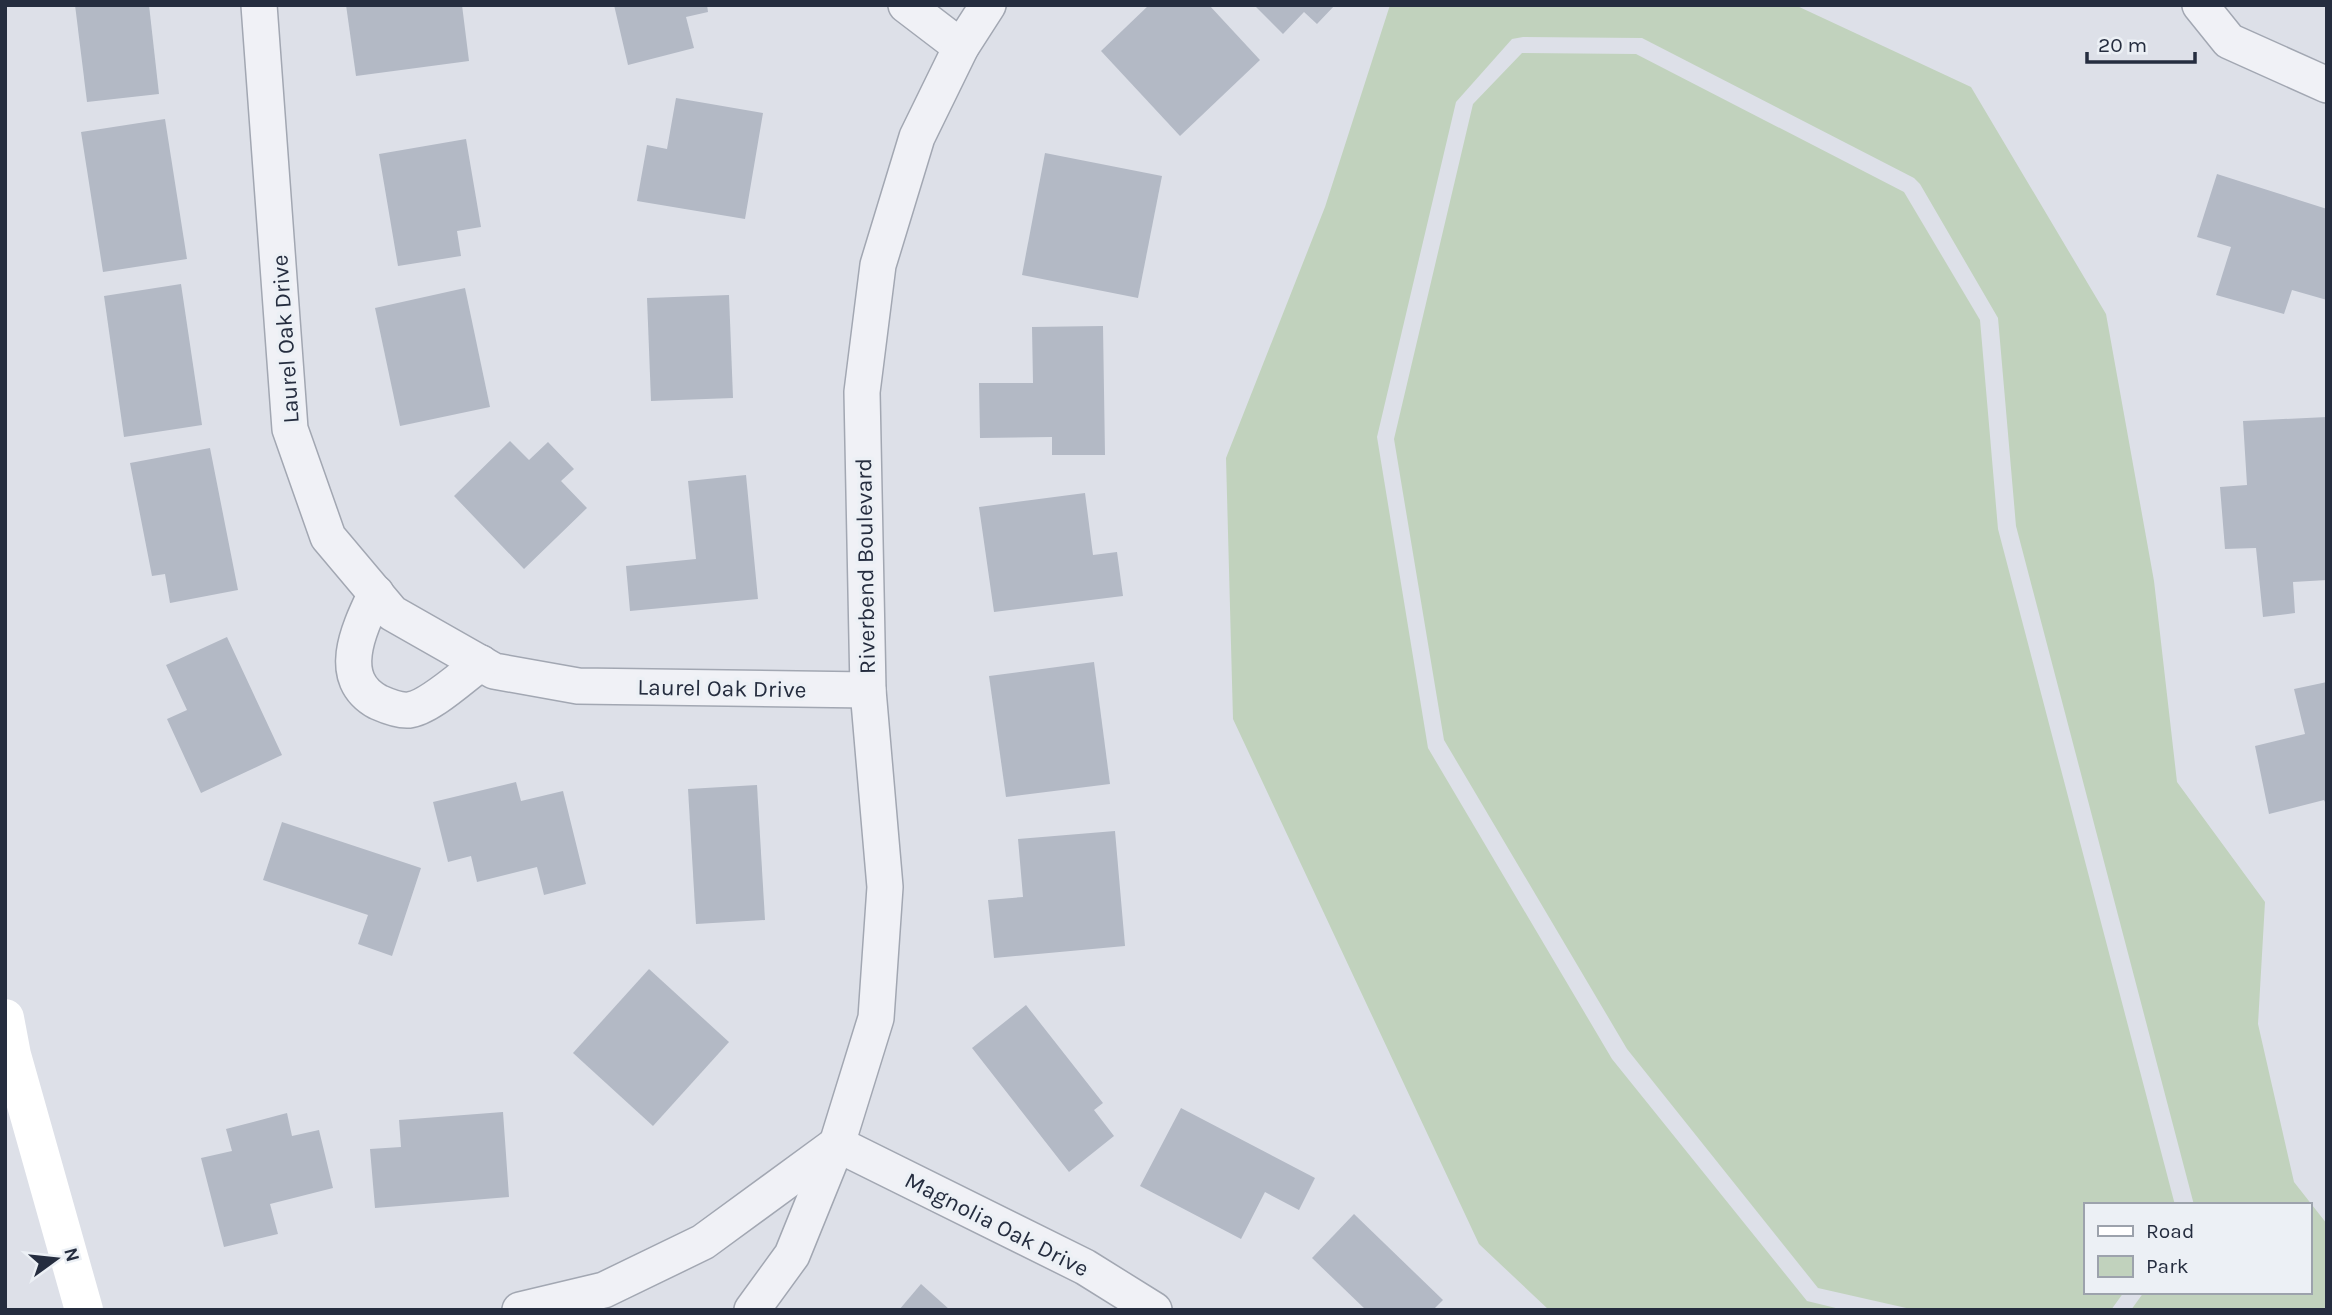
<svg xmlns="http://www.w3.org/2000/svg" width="2332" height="1315" viewBox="0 0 2332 1315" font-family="Karla,sans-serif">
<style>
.green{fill:#c1d2bd}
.building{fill:#b3b9c5}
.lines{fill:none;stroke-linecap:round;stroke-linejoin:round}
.street-casing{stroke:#a2a7b2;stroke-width:38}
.street{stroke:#f0f1f6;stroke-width:35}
.secondary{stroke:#fff;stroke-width:38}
.labels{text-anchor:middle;stroke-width:7;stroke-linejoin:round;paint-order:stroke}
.street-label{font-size:23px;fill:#252d3f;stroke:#ecf0f5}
</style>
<rect width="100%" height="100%" fill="#dde0e8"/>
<g class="green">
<polygon points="1390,5 1795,5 1971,87 2106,314 2154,581 2177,782 2265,902 2258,1024 2294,1182 2327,1224 2327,1310 2131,1310 2144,1292 2309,1292 2309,1205 2194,1205 2016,526 1998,318 1920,184 1914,178 1642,38 1523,37 1512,39 1456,102 1377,437 1428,748 1612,1059 1807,1301 1844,1310 1549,1310 1479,1244 1233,719 1226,458 1325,207"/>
<polygon points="1522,53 1636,54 1904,192 1980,320 1998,529 2175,1205 2085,1205 2085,1292 2124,1292 2111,1310 1915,1310 1818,1288 1627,1049 1444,740 1394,439 1473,104"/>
</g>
<g class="building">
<polygon points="75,5 149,5 159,94 87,102"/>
<polygon points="346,5 462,5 469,61 356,76"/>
<polygon points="614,5 707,5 708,12 686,17 694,48 628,65"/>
<polygon points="1149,5 1209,5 1260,60 1180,136 1101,51"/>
<polygon points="1254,5 1335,5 1317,24 1304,12 1283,34"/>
<polygon points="676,98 763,113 745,219 637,201 647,145 667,149"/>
<polygon points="165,119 187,259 103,272 81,132"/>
<polygon points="466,139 481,227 457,231 461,256 398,266 379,154"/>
<polygon points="1045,153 1162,176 1138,298 1022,275"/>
<polygon points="2217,174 2327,209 2327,300 2292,290 2284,314 2216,295 2231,247 2197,237"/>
<polygon points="181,284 202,425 124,437 104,296"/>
<polygon points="465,288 490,407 400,426 375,308"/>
<polygon points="729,295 733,398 651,401 647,298"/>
<polygon points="1103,326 1105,455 1052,455 1052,437 980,438 979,383 1033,383 1032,327"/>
<polygon points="2327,417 2327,580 2293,582 2295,613 2263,617 2256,548 2225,549 2220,487 2247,485 2243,421"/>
<polygon points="510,441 529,460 548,442 574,469 561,481 587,508 524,569 454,496"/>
<polygon points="210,448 238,590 170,603 165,574 152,576 130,463"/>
<polygon points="746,475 758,599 630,611 626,566 696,559 688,481"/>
<polygon points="1085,493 1093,555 1117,552 1123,596 994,612 979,507"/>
<polygon points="227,637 282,755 201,793 167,719 187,710 166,665"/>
<polygon points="1094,662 1110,784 1006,797 989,676"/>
<polygon points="2327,682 2327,806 2324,800 2269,814 2255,746 2305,734 2294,689"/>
<polygon points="516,782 521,801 563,791 586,884 544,895 537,867 477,882 471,856 448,862 433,802"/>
<polygon points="757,785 765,920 696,924 688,789"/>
<polygon points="282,822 421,868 392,956 358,944 368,915 263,880"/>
<polygon points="1115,831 1125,946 994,958 988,900 1023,897 1018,839"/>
<polygon points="649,969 729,1042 653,1126 573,1053"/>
<polygon points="1026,1005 1103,1103 1094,1110 1114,1136 1069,1172 972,1048"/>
<polygon points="1181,1108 1315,1178 1299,1210 1265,1192 1241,1239 1140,1186"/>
<polygon points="503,1112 509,1197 375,1208 370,1149 401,1147 399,1120"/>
<polygon points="287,1113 292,1136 319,1130 333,1188 270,1204 278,1234 224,1247 201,1158 232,1151 226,1129"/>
<polygon points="1354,1214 1443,1300 1433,1310 1366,1310 1312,1258"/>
<polygon points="921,1284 950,1310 899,1310"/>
</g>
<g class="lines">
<g class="street-casing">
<g id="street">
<polyline points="259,5 290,429 328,537 392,613 494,671 578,686 868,690"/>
<polyline points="906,5 961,47"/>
<polyline points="2200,5 2229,41 2327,85"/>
<path d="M376,593C360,627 334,678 378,702C387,706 399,711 409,710C429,708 464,675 481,663"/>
<polyline points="837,1144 1085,1267 1154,1310"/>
<polyline points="520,1310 604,1290 703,1242 837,1144"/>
<polyline points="752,1310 792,1255 837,1144 876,1018 885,887 868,690 862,392 878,265 917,137 961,47 988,5"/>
</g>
</g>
<use href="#street" class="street"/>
<polyline class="secondary" points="5,1018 12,1055 84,1310"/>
</g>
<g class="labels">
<g class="street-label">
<text transform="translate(285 339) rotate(-94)" y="8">Laurel Oak Drive</text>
<text transform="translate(865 566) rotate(-91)" y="8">Riverbend Boulevard</text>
<text transform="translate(722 688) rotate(1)" y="8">Laurel Oak Drive</text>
<text transform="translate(997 1224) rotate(27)" y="8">Magnolia Oak Drive</text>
</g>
</g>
<rect width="2332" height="1315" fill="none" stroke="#252d3f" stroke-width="14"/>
<rect x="2084" y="1203" width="228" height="91" fill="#ecf0f5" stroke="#9ca2ac" stroke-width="2"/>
<rect x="2098" y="1226" width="35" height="10" fill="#ffffff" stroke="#9ca2ac" stroke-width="2"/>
<text x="2146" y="1238" font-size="21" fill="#252d3f">Road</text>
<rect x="2098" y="1256" width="35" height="21" fill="#c1d2bd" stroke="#9ca2ac" stroke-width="2"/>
<text x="2146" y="1273" font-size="21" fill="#252d3f">Park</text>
<g transform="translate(56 1259) rotate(75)" stroke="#ecf0f5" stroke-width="5" paint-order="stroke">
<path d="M0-5L12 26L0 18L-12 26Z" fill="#252d3f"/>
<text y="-10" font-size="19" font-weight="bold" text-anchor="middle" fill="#252d3f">N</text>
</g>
<path d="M2087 52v10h108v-10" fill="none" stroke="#252d3f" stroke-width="3.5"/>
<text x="2098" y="52" font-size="21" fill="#252d3f" stroke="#ecf0f5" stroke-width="5" paint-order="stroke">20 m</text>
</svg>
